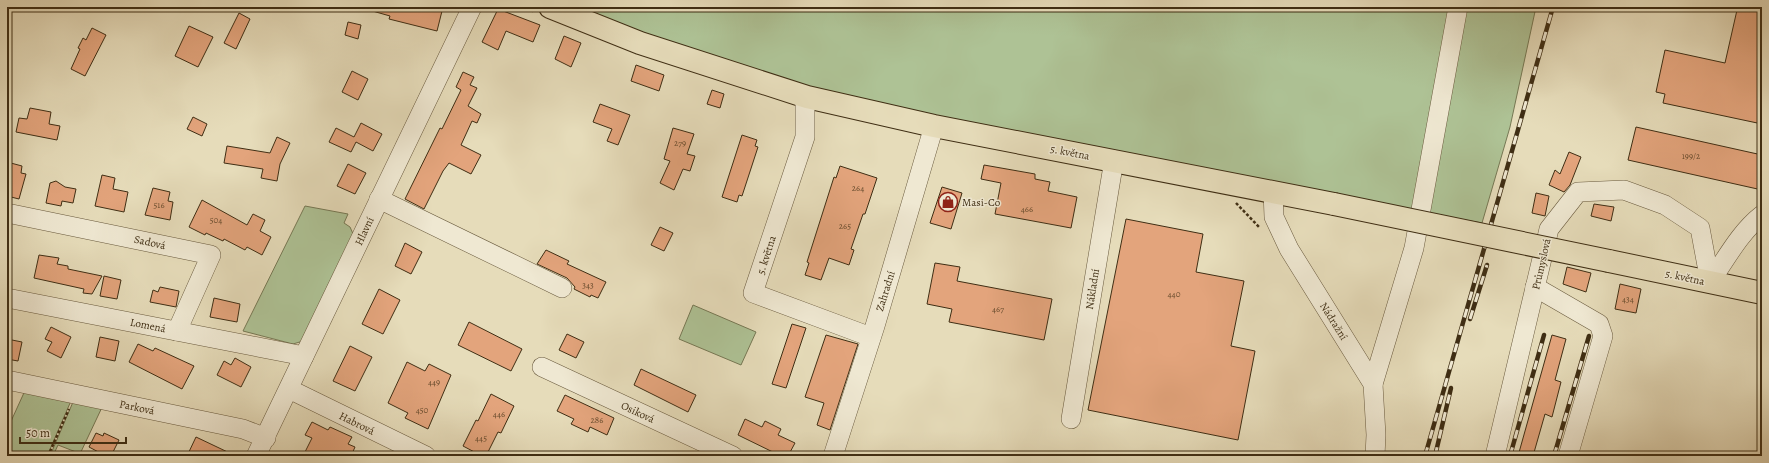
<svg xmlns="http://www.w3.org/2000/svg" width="1769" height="463" viewBox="0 0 1769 463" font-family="Alegreya,serif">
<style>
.green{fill:#aec295;stroke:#767854}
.building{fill:#e3a47c;stroke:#3f2e14}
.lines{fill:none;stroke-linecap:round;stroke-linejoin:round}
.minor-casing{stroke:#695a3e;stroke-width:20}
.major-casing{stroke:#3f2e14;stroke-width:24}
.path{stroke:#3f2e14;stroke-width:2.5;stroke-dasharray:3 2;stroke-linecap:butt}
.minor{stroke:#efe8d2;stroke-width:19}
.major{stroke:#e6dcba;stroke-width:22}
.rail-casing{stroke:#3f2e14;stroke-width:4.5}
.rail{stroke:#efe8d2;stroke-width:3;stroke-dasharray:9;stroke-linecap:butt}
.major-bridge-casing{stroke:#3f2e14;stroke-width:24;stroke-linecap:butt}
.major-bridge{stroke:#e6dcba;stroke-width:22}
.labels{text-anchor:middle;stroke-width:3;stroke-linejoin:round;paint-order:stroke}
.number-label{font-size:9px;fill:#684c2e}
.street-label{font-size:11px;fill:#3f2e14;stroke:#efe8d2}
.poi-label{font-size:11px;fill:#3f2e14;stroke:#efe8d2;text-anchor:start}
</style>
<rect width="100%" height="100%" fill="#e6dcba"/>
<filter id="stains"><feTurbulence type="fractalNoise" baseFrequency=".005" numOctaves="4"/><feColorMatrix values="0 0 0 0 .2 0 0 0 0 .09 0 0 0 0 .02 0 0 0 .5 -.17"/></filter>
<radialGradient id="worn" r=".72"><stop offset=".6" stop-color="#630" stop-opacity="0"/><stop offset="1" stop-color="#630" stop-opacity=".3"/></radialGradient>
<g class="green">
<polygon points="575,7 1536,7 1510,127 1482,223 1371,203 822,94 690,51"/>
<polygon points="305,206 348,214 344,223 350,227 354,236 303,341 293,344 243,331"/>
<polygon points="693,305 756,332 741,365 679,339"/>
<polygon points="28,384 74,394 47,456 7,456 7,430"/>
<polygon points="76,395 105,401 79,456 74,456 76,452 58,445 53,456 50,456"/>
</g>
<g class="building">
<polygon points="370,7 429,7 442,11 437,31 389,19 390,16 369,10"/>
<polygon points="1743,7 1762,9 1762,124 1663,103 1665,94 1656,92 1665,50 1725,63 1737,10"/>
<polygon points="498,9 540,25 533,42 506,31 498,50 482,42"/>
<polygon points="239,13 250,19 236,49 224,43"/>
<polygon points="348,22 361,25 358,39 345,35"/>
<polygon points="189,26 213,37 198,67 175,56"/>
<polygon points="92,28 106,35 85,76 71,69 80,49 78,48 83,38 86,40"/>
<polygon points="564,36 581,43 571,67 555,59"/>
<polygon points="636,65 664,75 659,91 631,81"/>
<polygon points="352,71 368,79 358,100 342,92"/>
<polygon points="463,72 474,77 470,85 477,88 468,106 481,114 477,123 472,121 461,145 481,155 471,174 449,163 443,171 424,209 405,199 440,128 442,129 461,90 456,87"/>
<polygon points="712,90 724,94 720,108 707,104"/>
<polygon points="600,104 630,115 618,145 607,141 612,129 593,122"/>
<polygon points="30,108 51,112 49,124 60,126 57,140 16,132 19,118 27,119"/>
<polygon points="193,117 207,124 202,136 187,129"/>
<polygon points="361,123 382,134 373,151 356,142 351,152 329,142 336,128 354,137"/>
<polygon points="1636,127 1762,155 1762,190 1628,160"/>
<polygon points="673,128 694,134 687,154 695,156 690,171 683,169 674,190 660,183 670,161 664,159"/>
<polygon points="742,135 757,140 755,146 758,147 742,196 739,195 737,202 722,197"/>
<polygon points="277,137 290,143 280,164 277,181 261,178 263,169 224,163 227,146 270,153"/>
<polygon points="1569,152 1581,157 1570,185 1564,192 1549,185 1555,170 1560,174"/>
<polygon points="7,162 22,166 21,173 26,174 19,199 7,196"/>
<polygon points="348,164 366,173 355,194 337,186"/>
<polygon points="984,165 1035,174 1035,179 1050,182 1048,191 1077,197 1071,228 995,214 1001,183 981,179"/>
<polygon points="840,166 877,178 865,214 863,214 851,249 854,250 849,265 829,258 821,280 805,275 809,263 807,262 834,177 836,178"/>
<polygon points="102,175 115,178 113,189 128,192 124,212 95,206"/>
<polygon points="56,181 65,187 76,189 73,203 62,201 61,206 46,203 50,183"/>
<polygon points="942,187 962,193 951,229 930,223"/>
<polygon points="153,188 170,192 168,201 173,202 170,220 145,215"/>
<polygon points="1536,193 1549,196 1545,216 1532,213"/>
<polygon points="202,200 247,225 253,214 265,220 260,231 271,237 262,255 247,247 245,250 224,239 223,241 206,233 205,235 189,227"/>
<polygon points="1594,204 1614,207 1611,221 1591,216"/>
<polygon points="1126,219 1203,234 1196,272 1244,281 1231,346 1255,351 1238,440 1088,410"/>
<polygon points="660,227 673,233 664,251 651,245"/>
<polygon points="405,243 422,252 411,274 395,266"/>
<polygon points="546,250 569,261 567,264 606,282 598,298 591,295 590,297 574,289 575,287 567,278 537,264"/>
<polygon points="39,255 59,258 57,264 68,266 68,269 102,276 92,294 83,293 84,289 34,278"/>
<polygon points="935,263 960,267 957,281 1052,299 1044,340 949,322 952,309 927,304"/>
<polygon points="1567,267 1591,273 1586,292 1563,284"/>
<polygon points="104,276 121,280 117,299 100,296"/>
<polygon points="1620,284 1641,289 1636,313 1615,309"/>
<polygon points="160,287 179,291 176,307 150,302 153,290 158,292"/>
<polygon points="379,289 400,300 383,334 362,324"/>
<polygon points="214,298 240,304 237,322 210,317"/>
<polygon points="469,322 522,349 511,371 458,345"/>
<polygon points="792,324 806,328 786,388 772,384"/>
<polygon points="51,327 71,337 61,358 47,351 52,342 45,339"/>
<polygon points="567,334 584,342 576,358 559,350"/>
<polygon points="826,335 858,344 830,430 817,425 824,403 805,397"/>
<polygon points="1552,335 1566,339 1555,380 1561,382 1552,417 1545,414 1533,456 1518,456"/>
<polygon points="100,337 119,341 115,361 96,357"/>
<polygon points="7,339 22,342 18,361 7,359"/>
<polygon points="138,344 153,351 155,348 194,366 182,389 129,362"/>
<polygon points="350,346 372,357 355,391 333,381"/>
<polygon points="235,358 251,367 241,387 217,375 224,361 231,365"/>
<polygon points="407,362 425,371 429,364 451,375 428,429 405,418 408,413 388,403"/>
<polygon points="641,369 696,395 688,412 634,385"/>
<polygon points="491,394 514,406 501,433 498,432 486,456 482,456 463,446 476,420 478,421"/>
<polygon points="565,395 614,418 607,435 590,427 588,432 571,424 574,419 557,411"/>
<polygon points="745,419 762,427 765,421 781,429 778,435 795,443 788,456 781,456 738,435"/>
<polygon points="312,422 328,430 330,427 352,437 348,444 355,447 351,456 303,456 312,438 305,435"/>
<polygon points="96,433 103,436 104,433 119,440 111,456 106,456 89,447"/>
<polygon points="196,437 236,456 187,456"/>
</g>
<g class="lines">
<g class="minor-casing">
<g id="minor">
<polyline points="807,97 805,105 805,137 753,293 871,337"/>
<polyline points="1273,191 1274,217 1289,249 1373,384 1376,435 1375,456"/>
<polyline points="379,199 562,288"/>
<polyline points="7,213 211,255 177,331"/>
<path d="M1710,282C1726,259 1740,232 1762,215"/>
<polyline points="1535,287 1599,324 1603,336 1568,456"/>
<polyline points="7,298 304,356"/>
<polyline points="542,367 733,456"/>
<polyline points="7,380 243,429 266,438"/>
<polyline points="1373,384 1414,248 1458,7"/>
<polyline points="289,389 426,456"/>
<polyline points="1071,419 1114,160"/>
<polyline points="256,456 472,7"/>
<polyline points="833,456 875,326 934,126"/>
<polyline points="1495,456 1549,229 1578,192 1624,190 1665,205 1700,228 1710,282"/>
</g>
</g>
<g class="major-casing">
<g id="major">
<polyline points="550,7 640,43 807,97 934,126 1334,204"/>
<polyline points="1609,261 1762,293"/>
</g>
</g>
<g class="path">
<polyline points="521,7 533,11"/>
<polyline points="1236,203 1260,228"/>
<polyline points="48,456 69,409"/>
</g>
<use href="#minor" class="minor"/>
<use href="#major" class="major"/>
<g class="rail-casing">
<g id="rail">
<polyline points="1470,319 1487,265"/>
<polyline points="1425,456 1553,7"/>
<polyline points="1435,456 1451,388"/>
<polyline points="1510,456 1544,335"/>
<polyline points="1554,456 1589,336"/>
</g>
</g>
<use href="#rail" class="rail"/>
<g class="major-bridge-casing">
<polyline id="major-bridge" points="1334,204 1609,261"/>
</g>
<use href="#major-bridge" class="major-bridge"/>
</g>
<defs>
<g id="shop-ring" transform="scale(1)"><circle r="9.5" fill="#efe8d2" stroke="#8f2418" stroke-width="1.5"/><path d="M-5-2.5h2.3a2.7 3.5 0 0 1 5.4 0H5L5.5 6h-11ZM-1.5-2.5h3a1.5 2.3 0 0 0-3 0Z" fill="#8f2418"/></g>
</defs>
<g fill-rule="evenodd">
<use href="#shop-ring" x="948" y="202"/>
</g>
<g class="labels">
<g class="number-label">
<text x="680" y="146">279</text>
<text x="1691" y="159">199/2</text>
<text x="858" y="191">264</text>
<text x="159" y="208">516</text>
<text x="1027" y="212">466</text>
<text x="216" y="223">504</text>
<text x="845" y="229">265</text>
<text x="588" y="288">343</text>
<text x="1174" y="297">440</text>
<text x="1628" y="302">434</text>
<text x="998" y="312">467</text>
<text x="434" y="385">449</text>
<text x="422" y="413">450</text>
<text x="499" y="417">446</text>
<text x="597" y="423">286</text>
<text x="481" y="441">445</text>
</g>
<g class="street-label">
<text transform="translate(1070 152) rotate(11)" y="4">5. května</text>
<text transform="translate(364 231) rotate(-65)" y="4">Hlavní</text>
<text transform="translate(150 242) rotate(12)" y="4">Sadová</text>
<text transform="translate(766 255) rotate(-72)" y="4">5. května</text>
<text transform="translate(1541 264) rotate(-77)" y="4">Průmyslová</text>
<text transform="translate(1685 277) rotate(12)" y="4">5. května</text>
<text transform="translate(1092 289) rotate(-81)" y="4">Nákladní</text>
<text transform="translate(885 291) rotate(-73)" y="4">Zahradní</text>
<text transform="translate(1334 321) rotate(58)" y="4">Nádražní</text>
<text transform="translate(148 325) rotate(11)" y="4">Lomená</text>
<text transform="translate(137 407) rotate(12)" y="4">Parková</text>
<text transform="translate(638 412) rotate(25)" y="4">Osiková</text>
<text transform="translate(357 423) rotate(26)" y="4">Habrová</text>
</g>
<g class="poi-label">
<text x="962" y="206">Masi-Co</text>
</g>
</g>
<rect width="1769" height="463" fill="none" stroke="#e6dcba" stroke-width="24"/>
<rect x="8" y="8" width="1753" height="447" fill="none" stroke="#3f2e14" stroke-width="2"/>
<rect x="12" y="12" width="1745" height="439" fill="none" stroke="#3f2e14"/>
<path d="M20 437v6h106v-6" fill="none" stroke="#3f2e14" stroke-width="2"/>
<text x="26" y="437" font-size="12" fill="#3f2e14" stroke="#efe8d2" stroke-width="3" paint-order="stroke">50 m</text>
<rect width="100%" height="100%" filter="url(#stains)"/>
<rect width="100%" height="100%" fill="url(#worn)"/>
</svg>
